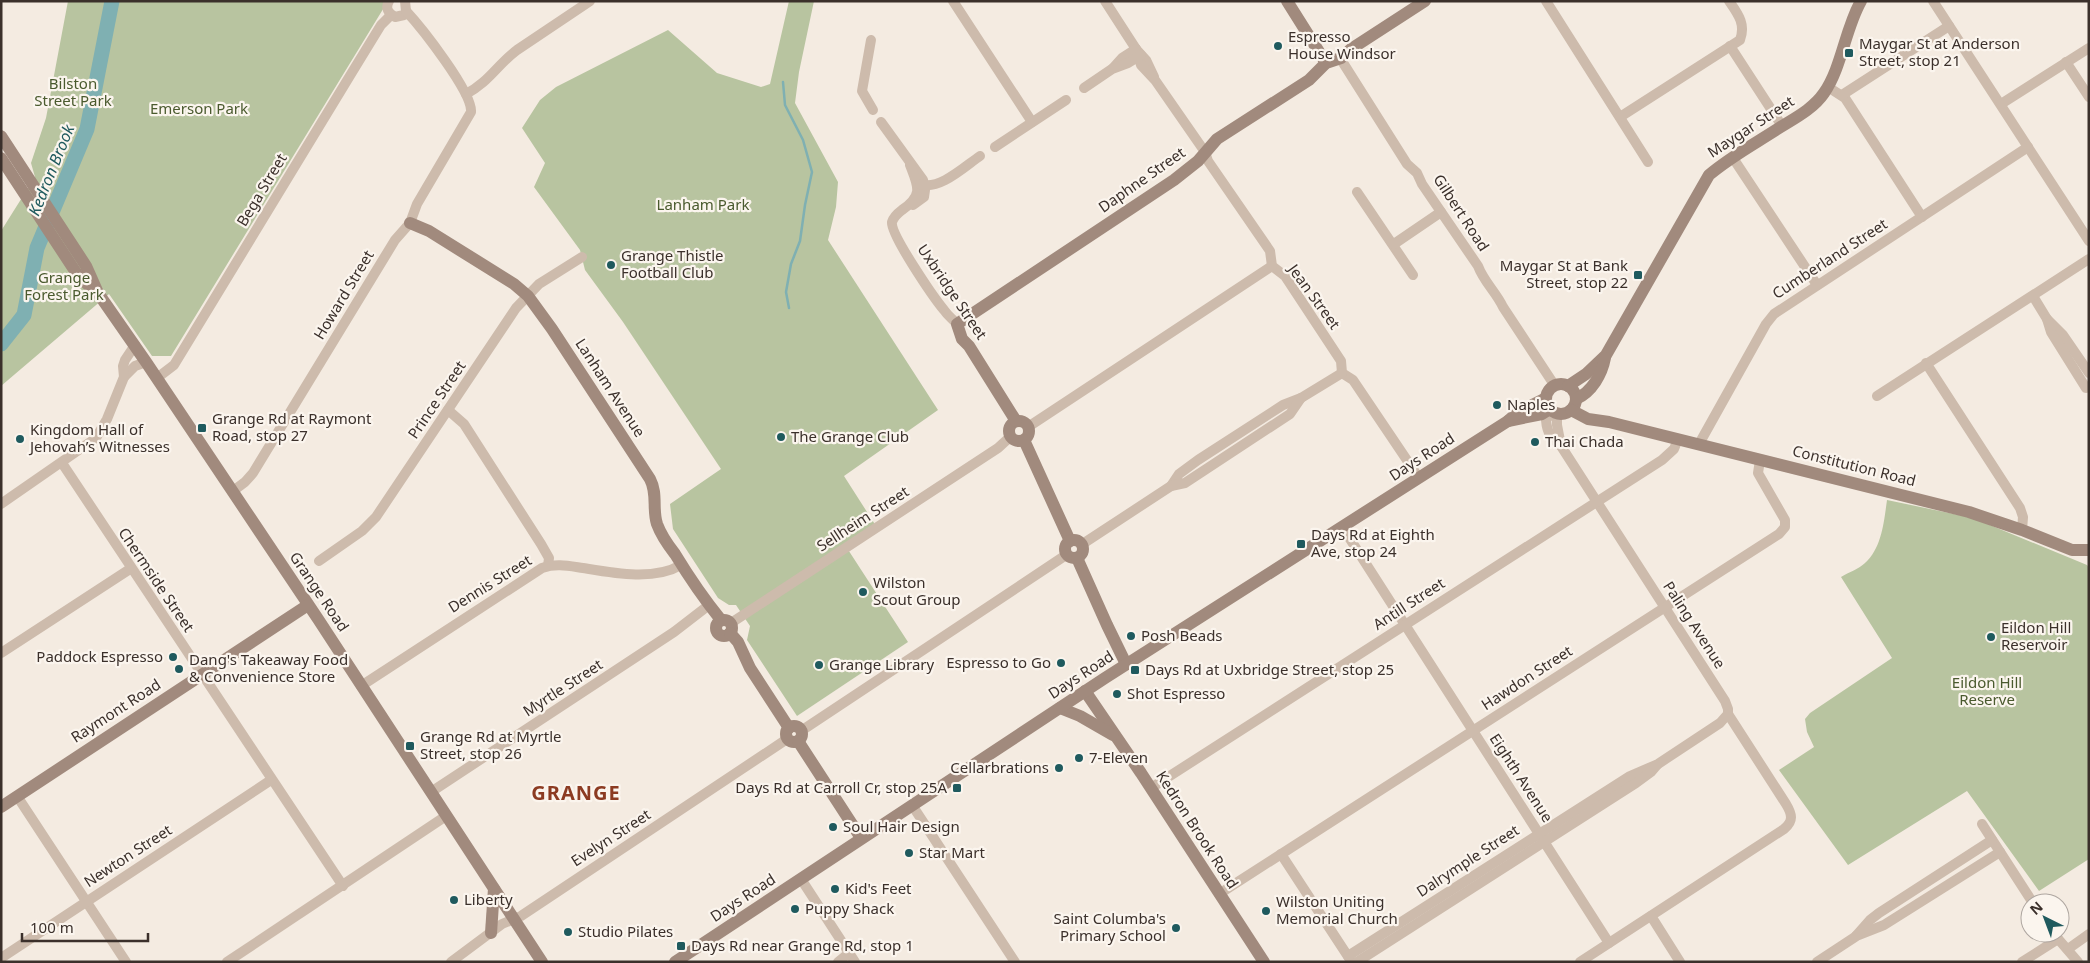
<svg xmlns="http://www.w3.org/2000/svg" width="2090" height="963" viewBox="0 0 2090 963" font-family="'Noto Sans',sans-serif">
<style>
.green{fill:#b8c4a0}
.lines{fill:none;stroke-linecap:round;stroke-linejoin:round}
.stream{stroke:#7fb0b2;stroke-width:2.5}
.river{stroke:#7fb0b2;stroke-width:15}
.street{stroke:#cdbbac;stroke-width:10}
.secondary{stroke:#a18a7d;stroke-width:12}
.poi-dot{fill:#1f5a5e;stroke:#fbf5ee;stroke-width:2}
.labels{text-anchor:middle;stroke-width:4.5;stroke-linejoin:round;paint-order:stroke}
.poi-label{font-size:15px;fill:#3b302b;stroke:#fbf5ee;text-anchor:start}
.park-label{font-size:15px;fill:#4a5a2e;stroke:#fbf5ee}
.street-label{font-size:15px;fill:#3b302b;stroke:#fbf5ee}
.water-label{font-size:16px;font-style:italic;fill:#1f5a5e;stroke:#fbf5ee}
.district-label{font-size:20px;font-weight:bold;letter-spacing:1px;fill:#8c3b22;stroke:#fbf5ee}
</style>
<rect width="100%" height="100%" fill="#f4ebe1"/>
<g class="green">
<polygon points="68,1 388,1 171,356 152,356 109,294 1,386 1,231 35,177 31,163 46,118"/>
<polygon points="789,1 814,1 799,72 795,103 838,182 836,207 828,240 938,410 844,476 876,526 845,545 908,642 797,716 747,640 750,626 736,605 729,605 718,598 673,529 670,504 721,469 623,322 585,270 580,250 534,187 545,163 522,128 540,100 556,87 668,30 717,73 761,87 770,84"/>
<path d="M1887,500L1973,518L2087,565L2089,568V859L2039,891L1967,791L1848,865L1779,770L1814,747L1807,732L1805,719L1810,713L1892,658L1841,577C1849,572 1859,569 1865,563C1882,548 1884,521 1887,500Z"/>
</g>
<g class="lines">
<polyline class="stream" points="783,82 785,105 803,140 812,172 805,205 800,241 791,264 786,292 789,308"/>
<polyline class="river" points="1,344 24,315 37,248 87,129 112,1"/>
<g class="street">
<path d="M389,1C385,8 388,13 395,17L404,15L406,11L405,1"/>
<polyline points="953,1 1032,122"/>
<polyline points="1105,1 1136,49 1146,60 1154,77"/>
<polyline points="1546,1 1648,162"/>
<polyline points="1933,1 2089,241"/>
<polyline points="871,40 862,91 873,110"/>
<polyline points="1730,46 1782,126"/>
<polyline points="1136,49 1141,65 1155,80 1205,152 1208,161 1270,251 1272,266 1285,276 1341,361 1342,373 1353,380 1419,478"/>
<path d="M1340,58L1407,164L1417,173L1422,184L1478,266C1484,282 1496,292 1503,307L1555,386"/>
<polyline points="2066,62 2089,97"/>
<polyline points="1113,68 1122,58 1136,49"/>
<polyline points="1828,87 1845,98 1922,217"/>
<polyline points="1084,88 1112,69 1128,63 1141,55"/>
<path d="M466,94C489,82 497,65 517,50L590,1"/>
<polyline points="1842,95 1949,26"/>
<polyline points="2001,104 2089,48"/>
<path d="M1620,117L1740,40C1746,24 1738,14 1729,1"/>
<polyline points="881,122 923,180 925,190 924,197 913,205"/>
<polyline points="995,147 1066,100"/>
<polyline points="1733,158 1817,285"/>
<path d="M910,165C918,186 924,195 902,210C898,213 894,216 892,222C890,234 934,298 944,310C948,316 953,319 957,324"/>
<path d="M920,184C939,191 964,167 980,156"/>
<polyline points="1357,192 1413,275"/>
<polyline points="1394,244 1441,212"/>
<polyline points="2033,296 2047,319 2063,335 2089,373"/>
<polyline points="2047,319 2051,332 2086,388"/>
<polyline points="1926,363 2020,508 2023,517 2022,530"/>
<polyline points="124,377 135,366 146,362"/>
<polyline points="157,378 174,365 351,74 381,25 391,15"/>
<polyline points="1877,396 2089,259"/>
<polyline points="448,410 464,424 541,544 549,558 548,566"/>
<path d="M1553,411L1546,420C1547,433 1551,438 1561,446L1725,701L1728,709V714L1786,804C1792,814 1794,821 1784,829L1580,962"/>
<polyline points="1557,413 1557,425 1561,446"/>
<polyline points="1028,427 1272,266"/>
<polyline points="1699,444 1766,324 1774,314 2028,147"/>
<polyline points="62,463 343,886"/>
<polyline points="1171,486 1179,474 1198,460 1283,405 1301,398 1342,373"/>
<path d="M233,491L245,482L253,473L395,240L410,223L417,204L471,112C473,93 421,27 406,11"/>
<polyline points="1,504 96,438 107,419 124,377 123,366 125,360 135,345"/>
<polyline points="1343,528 1609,943"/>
<polyline points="1081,545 1171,486 1185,483 1290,414 1301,398"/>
<polyline points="319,561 362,531 376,517 516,308 539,284 582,257"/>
<polyline points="731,623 998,448 1010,437"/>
<polyline points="1,653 130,569"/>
<path d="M361,686L542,568C556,563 569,566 583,568C613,573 654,581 681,565"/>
<polyline points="801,731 1066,555"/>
<polyline points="1151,788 1662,460 1674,449 1678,439"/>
<polyline points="431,792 674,632 709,605"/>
<polyline points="17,796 126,962"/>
<polyline points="912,805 1015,962"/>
<polyline points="1982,824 2033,903"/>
<polyline points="1281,854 1351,961"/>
<polyline points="801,879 855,962"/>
<polyline points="1219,894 1779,534 1785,527 1785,520 1758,473 1760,460"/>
<polyline points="1651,916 1680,962"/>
<polyline points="2053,933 2078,962"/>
<polyline points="1856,936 1884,925 2000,852"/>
<polyline points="2068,949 2089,934"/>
<polyline points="1348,956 1630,776 1658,764 1720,723 1728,714"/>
<polyline points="1,958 271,780"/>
<polyline points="227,962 446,816"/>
<polyline points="451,962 502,924 521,916 787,739"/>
<polyline points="838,962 849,953"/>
<polyline points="1357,962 1636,783 1651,772 1657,765"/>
<polyline points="1817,962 1855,937 1870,920 1879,913 1992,840"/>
<polyline points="2022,962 2058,939"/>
</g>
<g class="secondary">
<polyline points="1287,1 1326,63"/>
<polyline points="1,136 86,266 98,293 146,362 318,619 542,962"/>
<polyline points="1,158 79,277 94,290"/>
<path d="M410,223L429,231L514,284L528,296L552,329L650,479C658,494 652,509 657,524C661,535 668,545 675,554C689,577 704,599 721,620"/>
<circle cx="1561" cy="399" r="15"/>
<path d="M1568,386L1586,374L1606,355L1709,175C1730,157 1756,143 1779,128C1795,118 1813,109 1824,93C1842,67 1845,29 1861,1"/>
<path d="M1576,399C1592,392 1602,374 1605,358"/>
<polyline points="1571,410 1588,419 1609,422 1969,512 2022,530 2072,550 2089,550"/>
<circle cx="1019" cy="431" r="10"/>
<polyline points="1016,421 969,346 962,339 957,324 1174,180 1198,161 1217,139 1309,80 1326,63 1341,58 1351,49 1425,1"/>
<polyline points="1508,421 1542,414 1550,409"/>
<polyline points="1024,440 1070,541"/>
<circle cx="1074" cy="549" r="9"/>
<polyline points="1077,558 1107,625 1126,664"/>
<circle cx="724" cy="628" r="8"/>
<polyline points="730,633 738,642 750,668 789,728"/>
<polyline points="1085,691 1141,773 1264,962"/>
<polyline points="1060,708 1080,716 1113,735"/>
<circle cx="794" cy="734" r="8"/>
<polyline points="798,741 861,838"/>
<polyline points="1,807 308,605"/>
<polyline points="491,933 494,889"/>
<polyline points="675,962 1105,678 1508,421 1517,413 1546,398"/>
</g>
</g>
<g class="poi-dot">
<circle cx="1278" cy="46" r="5"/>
<rect x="1844" y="48" width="10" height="10" rx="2.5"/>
<circle cx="611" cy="265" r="5"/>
<rect x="1633" y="270" width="10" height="10" rx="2.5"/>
<circle cx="1497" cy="405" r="5"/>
<rect x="197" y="423" width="10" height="10" rx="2.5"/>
<circle cx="781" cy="437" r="5"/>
<circle cx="20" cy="439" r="5"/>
<circle cx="1535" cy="442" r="5"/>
<rect x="1296" y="539" width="10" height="10" rx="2.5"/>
<circle cx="863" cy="592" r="5"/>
<circle cx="1131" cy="636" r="5"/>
<circle cx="1991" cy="637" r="5"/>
<circle cx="173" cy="657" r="5"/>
<circle cx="1061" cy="663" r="5"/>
<circle cx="819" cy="665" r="5"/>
<circle cx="179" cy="669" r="5"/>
<rect x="1130" y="665" width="10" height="10" rx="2.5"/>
<circle cx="1117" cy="694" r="5"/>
<rect x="405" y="741" width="10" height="10" rx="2.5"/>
<circle cx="1079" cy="758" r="5"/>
<circle cx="1059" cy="768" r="5"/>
<rect x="952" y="783" width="10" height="10" rx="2.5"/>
<circle cx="833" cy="827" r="5"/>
<circle cx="909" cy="853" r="5"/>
<circle cx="835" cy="889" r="5"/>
<circle cx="454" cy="900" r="5"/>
<circle cx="795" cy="909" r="5"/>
<circle cx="1266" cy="911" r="5"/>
<circle cx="1176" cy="928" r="5"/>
<circle cx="568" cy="932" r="5"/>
<rect x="676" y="941" width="10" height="10" rx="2.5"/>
</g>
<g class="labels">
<g class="poi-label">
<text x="1288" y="42">Espresso<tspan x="1288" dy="17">House Windsor</tspan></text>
<text x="1859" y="49">Maygar St at Anderson<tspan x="1859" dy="17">Street, stop 21</tspan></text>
<text x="621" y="261">Grange Thistle<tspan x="621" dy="17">Football Club</tspan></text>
<text x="1628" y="271" text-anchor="end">Maygar St at Bank<tspan x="1628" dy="17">Street, stop 22</tspan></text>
<text x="1507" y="410">Naples</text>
<text x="212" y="424">Grange Rd at Raymont<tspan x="212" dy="17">Road, stop 27</tspan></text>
<text x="30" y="435">Kingdom Hall of<tspan x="30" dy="17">Jehovah’s Witnesses</tspan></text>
<text x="791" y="442">The Grange Club</text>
<text x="1545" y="447">Thai Chada</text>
<text x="1311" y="540">Days Rd at Eighth<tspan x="1311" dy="17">Ave, stop 24</tspan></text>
<text x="873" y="588">Wilston<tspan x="873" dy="17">Scout Group</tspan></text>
<text x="2001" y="633">Eildon Hill<tspan x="2001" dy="17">Reservoir</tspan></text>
<text x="1141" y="641">Posh Beads</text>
<text x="163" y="662" text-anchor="end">Paddock Espresso</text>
<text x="189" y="665">Dang's Takeaway Food<tspan x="189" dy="17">&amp; Convenience Store</tspan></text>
<text x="1051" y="668" text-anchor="end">Espresso to Go</text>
<text x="829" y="670">Grange Library</text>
<text x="1145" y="675">Days Rd at Uxbridge Street, stop 25</text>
<text x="1127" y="699">Shot Espresso</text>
<text x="420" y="742">Grange Rd at Myrtle<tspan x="420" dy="17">Street, stop 26</tspan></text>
<text x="1089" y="763">7-Eleven</text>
<text x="1049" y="773" text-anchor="end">Cellarbrations</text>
<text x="947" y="793" text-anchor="end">Days Rd at Carroll Cr, stop 25A</text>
<text x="843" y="832">Soul Hair Design</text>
<text x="919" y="858">Star Mart</text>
<text x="845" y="894">Kid's Feet</text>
<text x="464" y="905">Liberty</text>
<text x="1276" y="907">Wilston Uniting<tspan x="1276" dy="17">Memorial Church</tspan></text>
<text x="805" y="914">Puppy Shack</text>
<text x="1166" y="924" text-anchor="end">Saint Columba's<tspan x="1166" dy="17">Primary School</tspan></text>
<text x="578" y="937">Studio Pilates</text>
<text x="691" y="951">Days Rd near Grange Rd, stop 1</text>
</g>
<g class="park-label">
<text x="73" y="89">Bilston<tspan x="73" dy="17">Street Park</tspan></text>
<text x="199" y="114">Emerson Park</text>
<text x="703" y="210">Lanham Park</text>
<text x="64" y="283">Grange<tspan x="64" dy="17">Forest Park</tspan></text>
<text x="1987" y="688">Eildon Hill<tspan x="1987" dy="17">Reserve</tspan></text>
</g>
<g class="street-label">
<text transform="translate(1751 127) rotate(-33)" y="5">Maygar Street</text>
<text transform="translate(1142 180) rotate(-35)" y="5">Daphne Street</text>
<text transform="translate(262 190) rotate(-59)" y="5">Bega Street</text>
<text transform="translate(1461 213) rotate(57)" y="5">Gilbert Road</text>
<text transform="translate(1830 259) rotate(-33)" y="5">Cumberland Street</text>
<text transform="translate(952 292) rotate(56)" y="5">Uxbridge Street</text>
<text transform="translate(344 295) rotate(-59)" y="5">Howard Street</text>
<text transform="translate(1314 297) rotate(54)" y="5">Jean Street</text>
<text transform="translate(610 388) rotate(57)" y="5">Lanham Avenue</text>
<text transform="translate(437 400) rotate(-56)" y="5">Prince Street</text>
<text transform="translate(1422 457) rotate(-33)" y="5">Days Road</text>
<text transform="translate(1854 466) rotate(14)" y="5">Constitution Road</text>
<text transform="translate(863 519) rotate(-33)" y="5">Sellheim Street</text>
<text transform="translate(156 580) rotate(56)" y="5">Chermside Street</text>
<text transform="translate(490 584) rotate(-32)" y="5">Dennis Street</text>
<text transform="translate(319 592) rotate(56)" y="5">Grange Road</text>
<text transform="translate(1409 604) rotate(-33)" y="5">Antill Street</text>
<text transform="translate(1694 625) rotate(57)" y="5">Paling Avenue</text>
<text transform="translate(1081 675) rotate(-33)" y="5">Days Road</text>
<text transform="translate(1527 678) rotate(-33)" y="5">Hawdon Street</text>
<text transform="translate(563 688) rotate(-33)" y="5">Myrtle Street</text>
<text transform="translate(116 711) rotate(-33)" y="5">Raymont Road</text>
<text transform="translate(1521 778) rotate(57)" y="5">Eighth Avenue</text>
<text transform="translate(1197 830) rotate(57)" y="5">Kedron Brook Road</text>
<text transform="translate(611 838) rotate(-33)" y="5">Evelyn Street</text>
<text transform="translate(128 856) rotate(-33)" y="5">Newton Street</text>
<text transform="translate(1468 861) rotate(-33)" y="5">Dalrymple Street</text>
<text transform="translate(743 898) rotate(-33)" y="5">Days Road</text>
</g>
<g class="water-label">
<text transform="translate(51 170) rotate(-68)" y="6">Kedron Brook</text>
</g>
<g class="district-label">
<text x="576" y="800">GRANGE</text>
</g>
</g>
<rect width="2090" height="963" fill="none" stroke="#3b302b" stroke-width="5"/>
<g transform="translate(2045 918) rotate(318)"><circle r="24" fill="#fbf5ee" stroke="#aea6a0"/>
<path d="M0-4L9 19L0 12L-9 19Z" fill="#1f5a5e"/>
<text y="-8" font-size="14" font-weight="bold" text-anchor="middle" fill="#3b302b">N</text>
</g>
<path d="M22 933v8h126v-8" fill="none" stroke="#3b302b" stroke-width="2.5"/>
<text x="30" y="933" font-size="15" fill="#3b302b" stroke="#fbf5ee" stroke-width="4" paint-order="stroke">100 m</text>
</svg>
